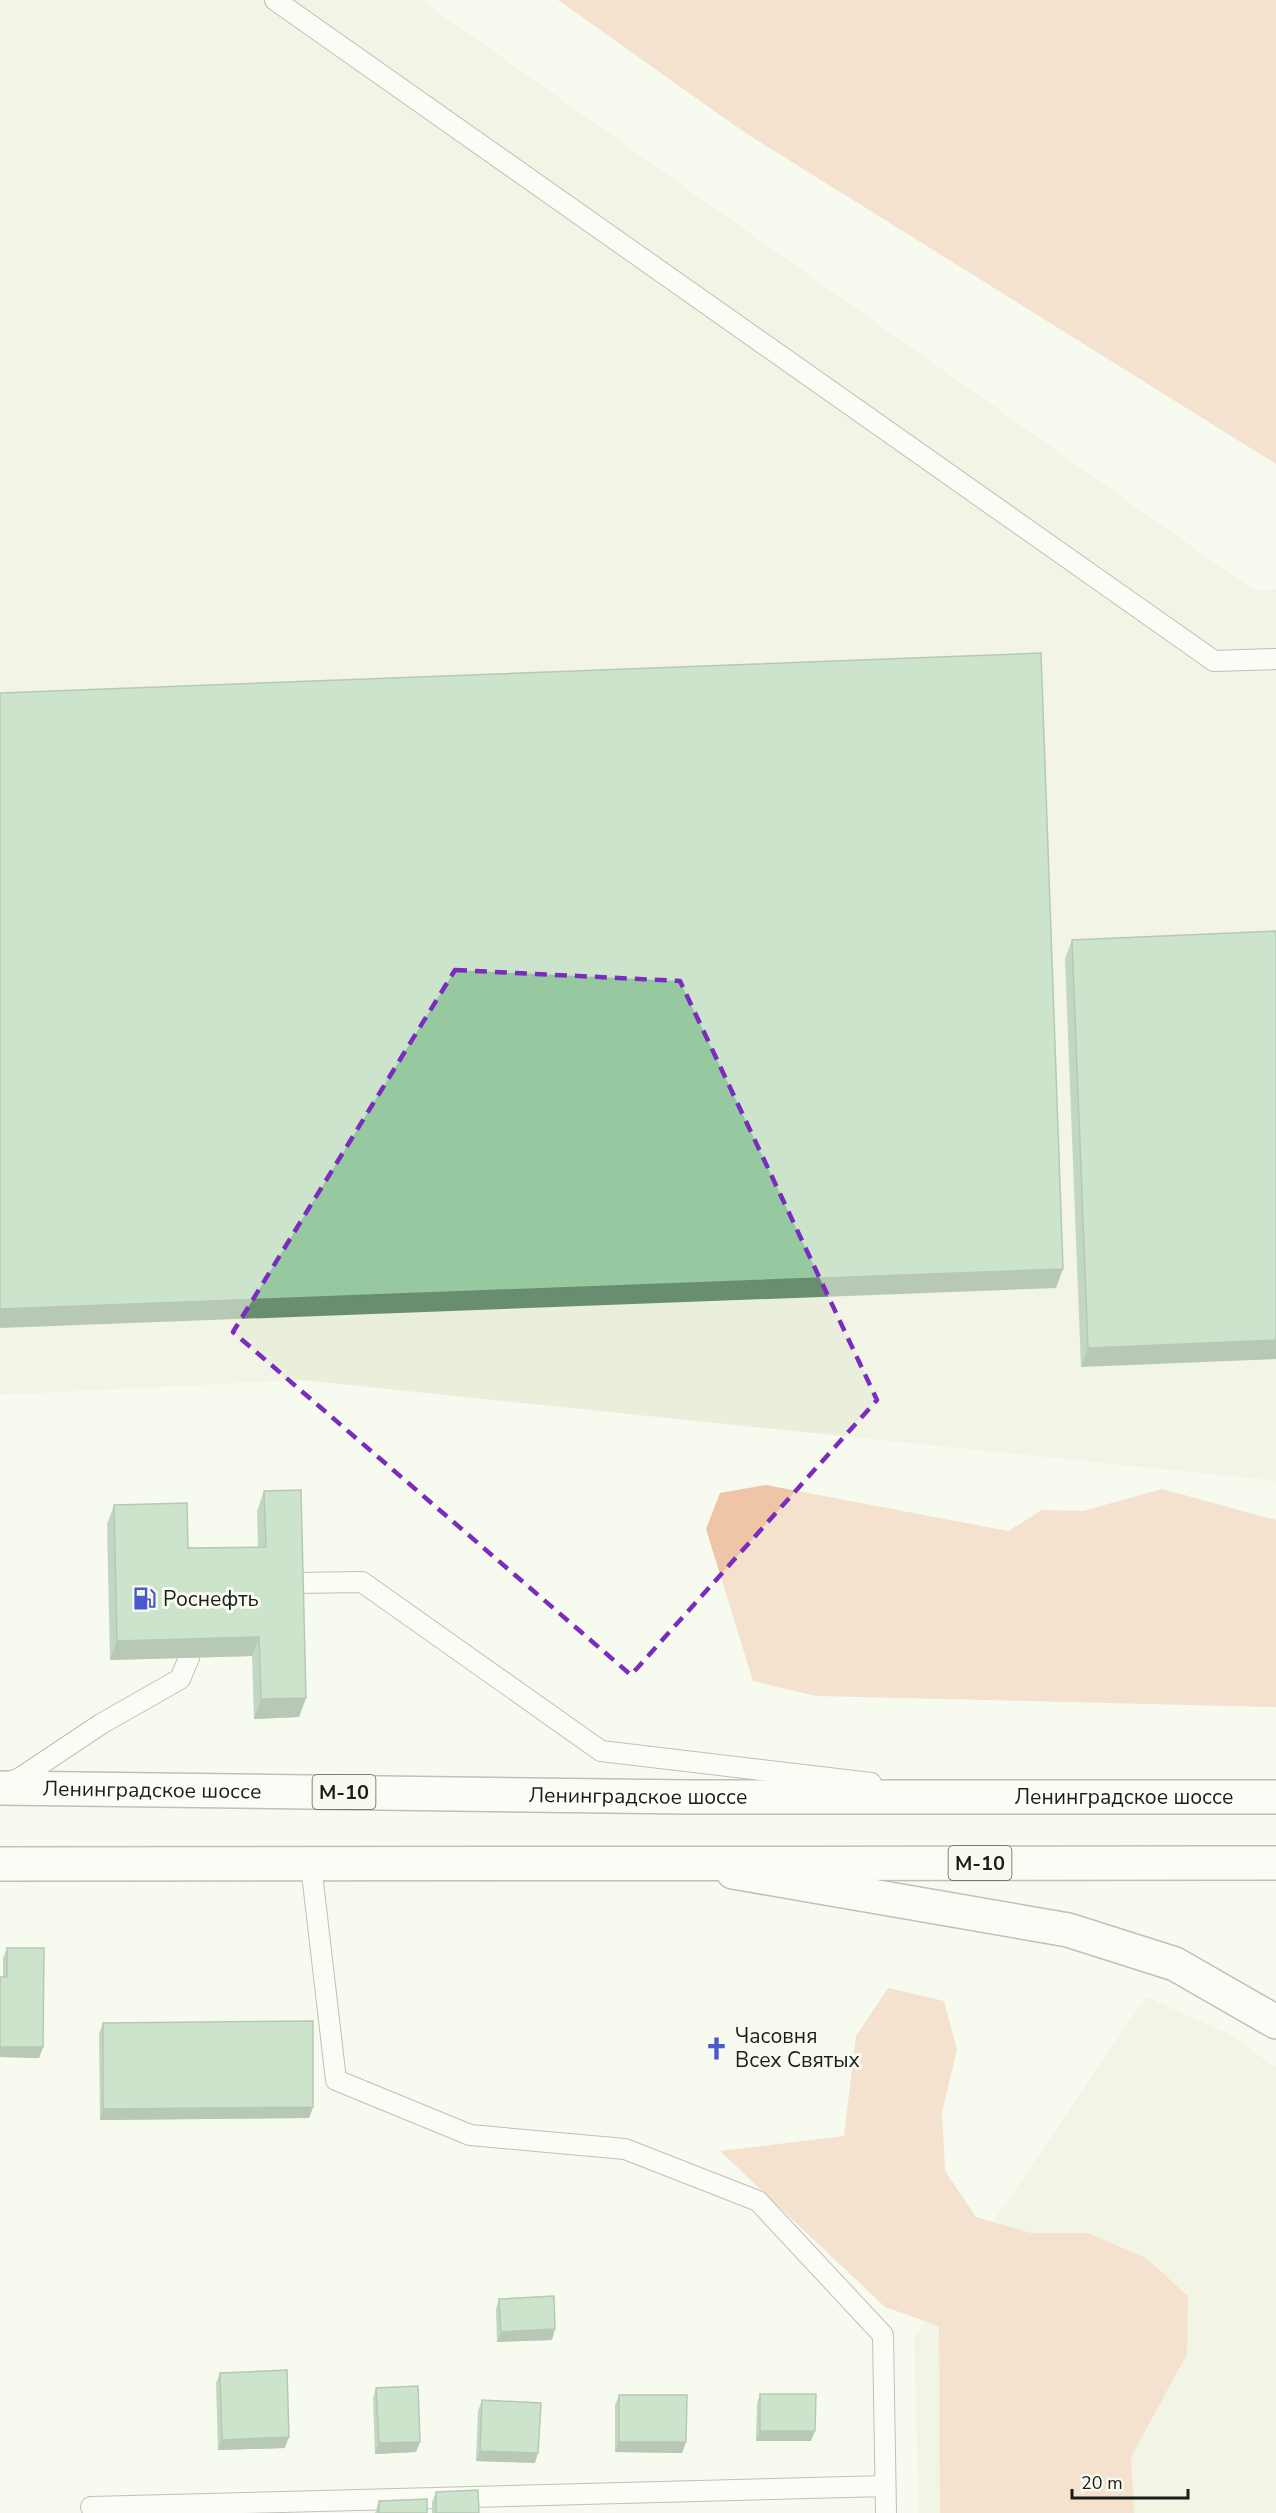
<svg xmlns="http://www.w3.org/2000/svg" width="1276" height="2513" font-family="'Nunito Sans',sans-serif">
	<rect width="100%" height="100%" fill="#f7faef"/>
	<!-- built -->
	<path fill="#eaefdc" d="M0,0H421L1253,590L1276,589V1481L301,1380L0,1395Z
		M1146,1997L1225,2032L1276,2067V2513H919L914,2338Z"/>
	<!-- green -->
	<path fill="#efc5a8" d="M558,0H1276V464L744,132Z
		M766,1485L1008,1531L1042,1510L1083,1511L1162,1489L1276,1520V1707L816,1696L753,1681L706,1529L720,1493Z
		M888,1988L944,2001L957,2050L942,2112L945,2171L976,2217L1031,2233H1088L1146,2258L1188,2296L1187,2354L1131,2457L1134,2513H940L939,2326L885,2307L720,2151L844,2136L856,2036Z"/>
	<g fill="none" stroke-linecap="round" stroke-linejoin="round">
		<defs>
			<path id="service" d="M275,0L1214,661L1276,659
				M296,1583L362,1582L601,1751L871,1783
				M7,1783L20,1778L101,1724L180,1679L189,1658
				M311,1865L336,2080L470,2135L625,2149L758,2201L883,2335L886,2513
				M91,2507L885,2486"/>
			<path id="minor" d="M733,1872L1068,1930L1175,1964L1276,2022"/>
			<g id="trunk">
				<path id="s1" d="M0,1788L688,1797H1276"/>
				<path d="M0,1864L1276,1863"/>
			</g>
		</defs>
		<!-- service casing -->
		<use href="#service" stroke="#7b7d73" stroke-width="22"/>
		<!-- minor casing -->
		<use href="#minor" stroke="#7b7d73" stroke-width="36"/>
		<!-- trunk casing -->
		<use href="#trunk" stroke="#7b7d73" stroke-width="36"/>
		<!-- service -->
		<use href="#service" stroke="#fff" stroke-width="20"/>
		<!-- minor -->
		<use href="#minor" stroke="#fff" stroke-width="33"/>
		<!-- trunk -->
		<use href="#trunk" stroke="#fff" stroke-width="33"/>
	</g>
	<!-- wall -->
	<path fill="#81ad89" d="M1276,931L1081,1367L1065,959L1072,940Z
		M264,1491L306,1698L299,1717L254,1719L252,1656L110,1660L107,1524L114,1505L188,1548L258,1547L257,1511Z
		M7,1948L43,2047L39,2058L0,2057V1977H3V1958Z
		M103,2023L313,2107L309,2118L100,2120L99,2034Z
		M499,2299L552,2340L497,2342L496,2309Z
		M220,2373L285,2448L218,2450L216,2383Z
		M376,2388L416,2452L375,2454L373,2398Z
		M760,2394L811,2441H756L757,2404Z
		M619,2395L686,2442L682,2453L615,2452V2405Z
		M482,2400L535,2463L476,2461L478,2411Z
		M436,2492L479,2513H432V2502Z
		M379,2501L427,2513H375Z"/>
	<!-- shaded-wall -->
	<path fill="#698d6f" d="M1063,1269L1056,1288L0,1328V1309Z
		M1276,1340V1359L1081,1367L1088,1348Z
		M259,1637L252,1656L110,1660L117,1641Z
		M306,1698L299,1717L254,1719L261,1699Z
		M0,2047H43L39,2058L0,2057Z
		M313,2107L309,2118L100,2120L103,2109Z
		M555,2329L552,2340L497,2342L501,2332Z
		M760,2431H815L811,2441H756Z
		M289,2437L285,2448L218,2450L222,2440Z
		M420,2442L416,2452L375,2454L379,2443Z
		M619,2442H686L682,2453L615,2452Z
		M480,2451L538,2453L535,2463L476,2461Z"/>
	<!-- building -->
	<path fill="#96c99f" stroke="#698d6f" stroke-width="1.5" d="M1041,653L1063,1269L0,1309V693Z
		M1276,931V1340L1088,1348L1072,940Z
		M301,1490L306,1698L261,1699L259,1637L117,1641L114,1505L187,1503L188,1548L266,1547L264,1491Z
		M7,1948H44L43,2047H0V1977H7Z
		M313,2021V2107L103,2109V2023Z
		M554,2296L555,2329L501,2332L499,2299Z
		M287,2370L289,2437L222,2440L220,2373Z
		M418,2386L420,2442L379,2443L376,2388Z
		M760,2394H816L815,2431H760Z
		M619,2395H687L686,2442H619Z
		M482,2400L541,2403L538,2453L480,2451Z
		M478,2490L479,2513H436V2492Z
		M427,2499V2513H379V2501Z"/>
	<!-- marked area -->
	<path d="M0 0H1276V2513H0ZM455,970L680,981L877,1400L631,1675L233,1332Z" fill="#f7faef" fill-opacity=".55" fill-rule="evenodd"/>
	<path fill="none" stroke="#7b2cbf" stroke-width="4.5" stroke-dasharray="12 8" stroke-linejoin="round" d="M455,970L680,981L877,1400L631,1675L233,1332Z"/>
	<!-- icons -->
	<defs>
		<symbol id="fuel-bare" viewBox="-9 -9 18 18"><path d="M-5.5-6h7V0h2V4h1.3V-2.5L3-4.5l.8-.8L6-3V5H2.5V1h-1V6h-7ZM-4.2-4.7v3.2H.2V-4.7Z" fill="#4c58cd" stroke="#f7faef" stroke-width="2.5" paint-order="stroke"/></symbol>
		<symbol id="church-bare" viewBox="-9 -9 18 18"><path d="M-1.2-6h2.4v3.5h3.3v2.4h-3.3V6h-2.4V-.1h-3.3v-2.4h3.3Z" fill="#4c58cd" stroke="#f7faef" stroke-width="2.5" paint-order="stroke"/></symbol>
	</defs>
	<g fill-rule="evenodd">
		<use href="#fuel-bare" x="128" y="1582" width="33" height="33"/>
		<use href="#church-bare" x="700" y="2032" width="33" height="33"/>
	</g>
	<g text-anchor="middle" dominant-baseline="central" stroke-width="6" stroke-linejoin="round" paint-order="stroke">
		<!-- shield labels -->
		<g fill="#f7faef" stroke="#5e5f59" stroke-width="1.5">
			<rect x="312.5" y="1775" width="63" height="34" rx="4.5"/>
			<rect x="948.5" y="1846" width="63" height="34" rx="4.5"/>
		</g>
		<g font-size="20" font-weight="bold" fill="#1c1d19">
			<text x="344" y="1792">М-10</text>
			<text x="980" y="1863">М-10</text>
		</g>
		<!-- poi labels -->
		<g font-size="21" fill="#1c1d19" stroke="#f7faef" text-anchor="start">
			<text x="163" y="1599">Роснефть</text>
			<text x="735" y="2036">Часовня<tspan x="735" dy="24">Всех Святых</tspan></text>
		</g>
		<!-- street labels -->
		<g font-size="21" fill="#1c1d19" stroke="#f7faef">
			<text stroke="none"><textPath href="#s1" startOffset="152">Ленинградское шоссе</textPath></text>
			<text stroke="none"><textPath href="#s1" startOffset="638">Ленинградское шоссе</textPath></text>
			<text stroke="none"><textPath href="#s1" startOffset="1124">Ленинградское шоссе</textPath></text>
		</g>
	</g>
	<!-- scale -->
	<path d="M1072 2489v9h116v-9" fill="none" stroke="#1c1d19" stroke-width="3"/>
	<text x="1081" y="2489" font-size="18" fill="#1c1d19" stroke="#f7faef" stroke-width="4.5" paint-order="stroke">20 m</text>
</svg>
